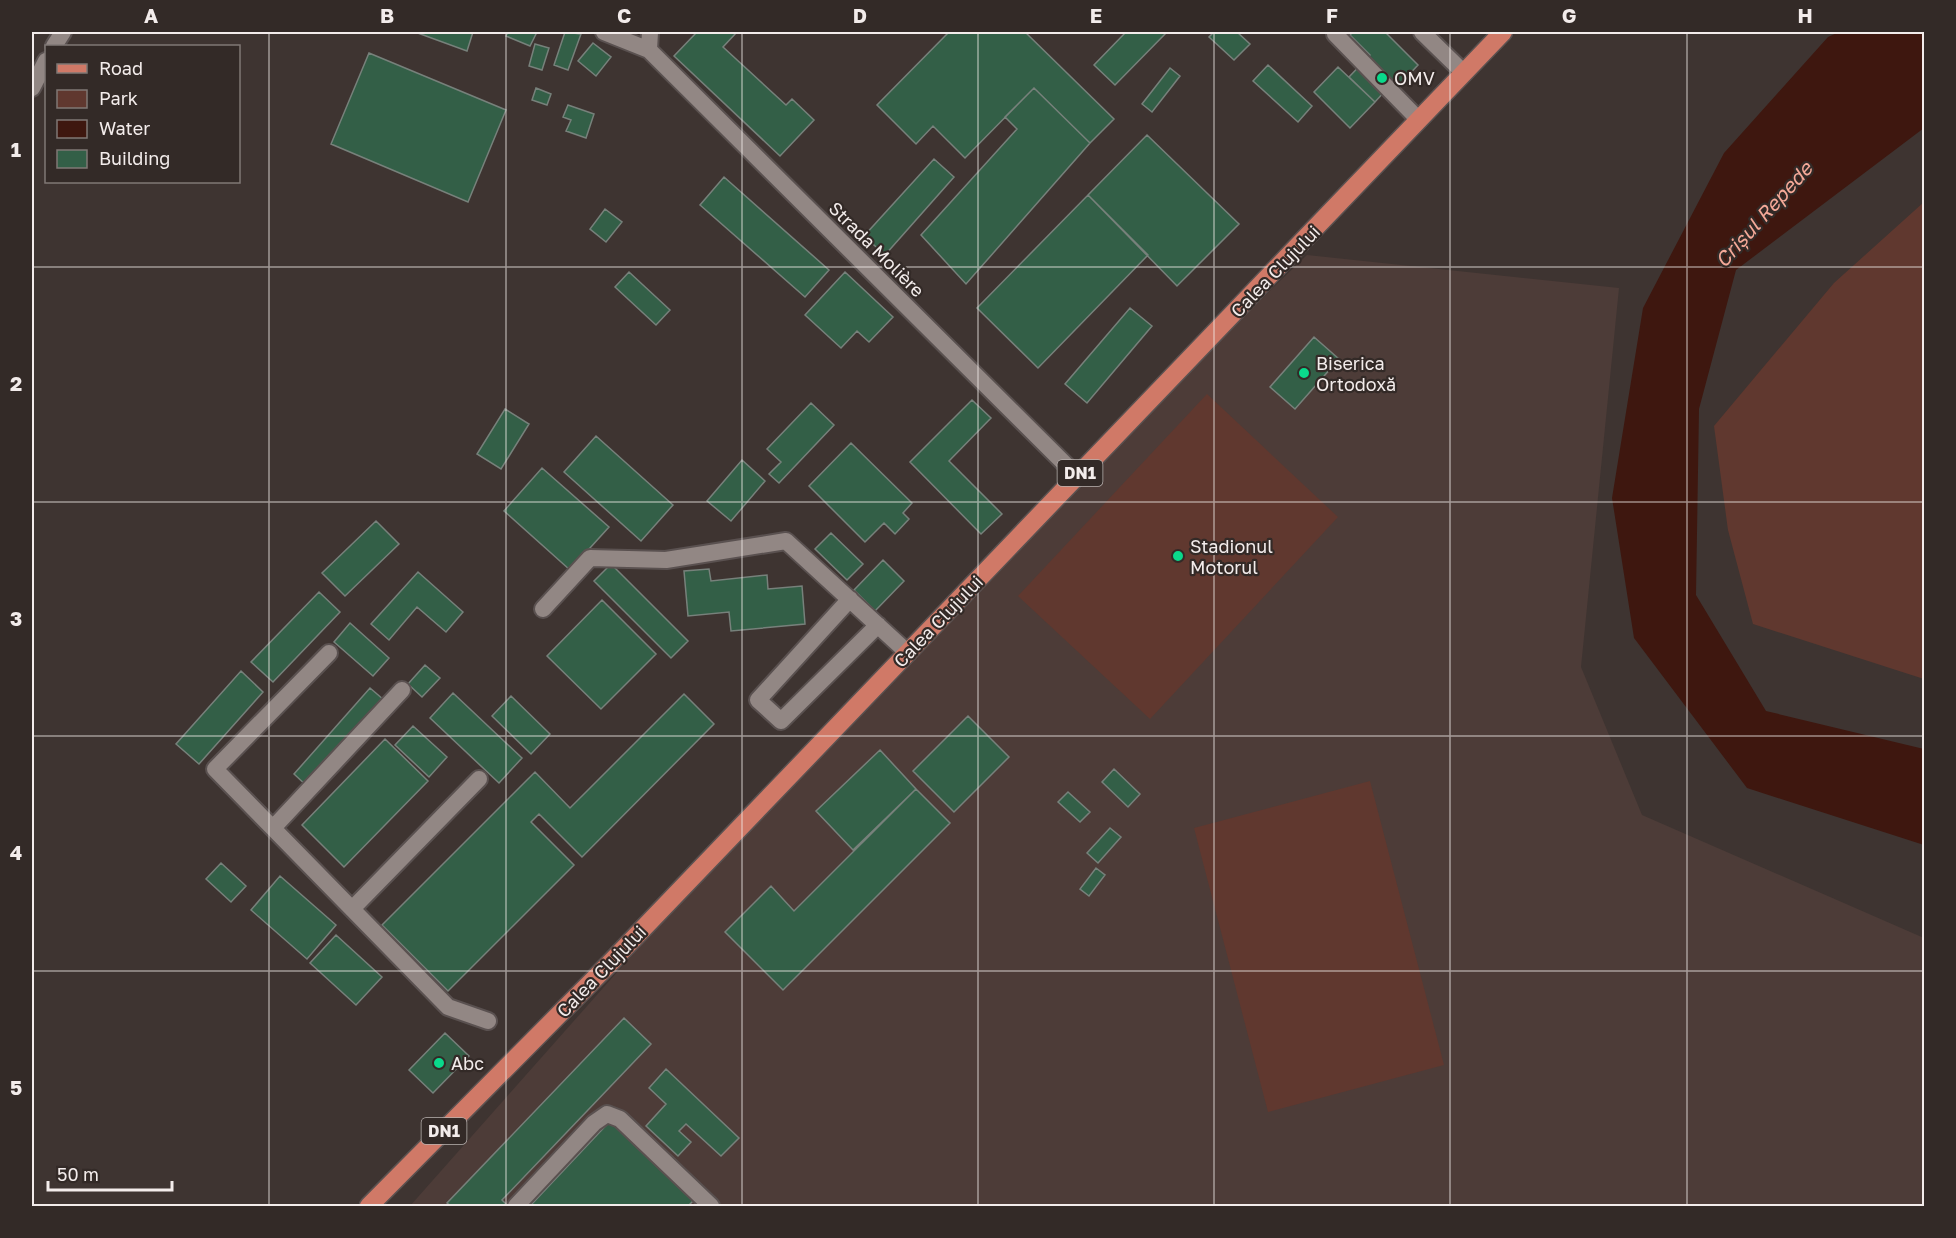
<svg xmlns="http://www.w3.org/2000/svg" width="1956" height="1238" font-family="'Golos Text',sans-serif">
	<rect width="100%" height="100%" fill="#3e3431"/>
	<!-- built -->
	<path fill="#4d3c38" d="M1307,255L1619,288L1581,667L1642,815L1924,938V1206H410L874,682L1077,476Z"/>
	<!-- green -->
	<path fill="#60382f" d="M1924,202V679L1753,624L1728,530L1714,426L1834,283Z
		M1207,394L1338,517L1150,719L1018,596Z
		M1370,781L1444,1065L1268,1112L1194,828Z"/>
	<!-- water -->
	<path fill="#3e170f" d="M1839,32H1924V128L1736,270L1699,409L1696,595L1766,711L1924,749V845L1747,788L1634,638L1612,498L1643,308L1724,153L1828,37Z"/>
	<!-- building -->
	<path fill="#335f47" stroke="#77817b" stroke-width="1.5" d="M415,32H473L467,51Z
		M508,32H537L530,46L506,36Z
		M565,32L581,34L568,70L554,65Z
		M697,32H737L723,47L786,105L792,99L814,120L780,156L674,56Z
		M949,32H1025L1114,119L1090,143L1034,88L965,158L933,126L916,144L877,105Z
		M1126,32H1167L1115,85L1094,65Z
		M1214,32H1237L1250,44L1234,60L1209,37Z
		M1353,32H1385L1418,65L1400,84L1396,79L1375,102L1349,77L1370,55L1350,35Z
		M593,43L611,57L596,76L578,61Z
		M535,44L549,48L542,70L529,66Z
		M369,53L506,110L468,202L331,144Z
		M1268,65L1312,106L1298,122L1253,81Z
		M1338,67L1375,102L1350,128L1314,92Z
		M1170,68L1180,76L1152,112L1142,104Z
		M536,88L551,94L547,105L532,100Z
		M1034,88L1090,143L966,284L921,235L1017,129L1005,117Z
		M568,105L594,114L586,138L566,131L571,120L563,117Z
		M1147,135L1239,224L1177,286L1088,195Z
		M934,159L954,177L885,255L864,236Z
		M724,177L829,270L805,297L700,205Z
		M1088,195L1148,255L1038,368L977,308Z
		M605,209L622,222L606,242L590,229Z
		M629,272L670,310L656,325L615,287Z
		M845,272L893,317L869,342L857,331L841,348L805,315Z
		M1130,308L1152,326L1087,403L1065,384Z
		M1314,337L1339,359L1295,409L1270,387Z
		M972,400L991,418L949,461L1002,514L981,534L910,462Z
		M811,403L834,425L779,483L769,474L781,462L767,449Z
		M505,409L529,424L501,469L477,454Z
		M596,436L673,505L641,541L564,472Z
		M851,443L912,503L903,513L909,519L895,534L884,523L865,542L809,486Z
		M742,460L765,481L731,521L707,501Z
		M542,468L609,527L570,570L504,511Z
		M376,521L399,544L345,596L322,573Z
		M831,533L863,564L847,580L815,549Z
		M883,560L904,581L875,611L854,590Z
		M611,564L688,641L671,658L594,581Z
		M709,569L711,581L767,575L768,589L802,586L805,624L731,631L729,612L688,616L684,571Z
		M418,572L463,612L446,632L417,607L389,640L371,624Z
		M319,592L340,612L273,682L251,662Z
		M602,600L656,654L601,709L547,656Z
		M350,623L389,658L373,676L334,642Z
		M425,665L440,678L422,697L408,684Z
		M241,671L263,692L199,764L176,744Z
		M370,688L384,700L308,787L294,774Z
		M453,693L522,758L499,783L430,718Z
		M684,694L714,724L582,857L539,814L531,822L574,865L448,991L382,925L535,772L570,808Z
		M511,696L550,734L531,754L492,716Z
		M968,716L1009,757L954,812L913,771Z
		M413,726L447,757L429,777L395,745Z
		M385,739L428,781L344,867L302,825Z
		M880,750L916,789L853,850L816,811Z
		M1114,769L1140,794L1128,807L1102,782Z
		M916,789L950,823L783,990L725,932L771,886L794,911Z
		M1068,792L1090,812L1080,822L1058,802Z
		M1110,828L1121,837L1098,863L1087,853Z
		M221,863L246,886L231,902L206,879Z
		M1096,868L1105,875L1089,896L1080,889Z
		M280,876L336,925L307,959L251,910Z
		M336,935L382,977L356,1005L310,963Z
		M624,1018L651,1044L502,1200L508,1206H451L447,1203Z
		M445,1033L469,1056L433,1093L409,1070Z
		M666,1069L739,1138L721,1156L686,1124L679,1131L691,1142L678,1156L646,1126L666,1104L649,1088Z
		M613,1118L697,1197L688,1206H530Z"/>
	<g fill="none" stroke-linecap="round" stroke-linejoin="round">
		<defs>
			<path id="minor" d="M604,32L649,50L1077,476
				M1337,32L1335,34L1419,120
				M1422,32L1464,73
				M54,46L63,32
				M649,50L650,32
				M32,88L46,61
				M850,599L758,700L781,721L878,625
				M543,609L590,558L666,560L786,541L908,653
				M329,653L215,769L448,1007L488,1021
				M273,828L402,690
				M352,909L479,779
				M516,1206L594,1123L607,1114L620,1119L711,1206"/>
			<path id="major" d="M369,1206L612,961L1503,32"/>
		</defs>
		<!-- minor casing -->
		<use href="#minor" stroke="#5a5150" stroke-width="20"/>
		<!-- major casing -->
		<use href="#major" stroke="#5a5150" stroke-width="21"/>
		<!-- minor -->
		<use href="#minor" stroke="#928784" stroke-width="16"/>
		<!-- major -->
		<use href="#major" stroke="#d07967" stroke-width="18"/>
	</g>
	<!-- grid -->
	<path fill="none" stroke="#f3eceb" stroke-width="1.5" stroke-opacity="0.55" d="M269,32V1206M506,32V1206M742,32V1206M978,32V1206M1214,32V1206M1450,32V1206M1687,32V1206M32,267H1924M32,502H1924M32,736H1924M32,971H1924"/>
	<!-- markers -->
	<g fill="#0ad98b" stroke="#332a27" stroke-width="2">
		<circle cx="1382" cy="78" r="6"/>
		<circle cx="1304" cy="373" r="6"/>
		<circle cx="1178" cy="556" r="6"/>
		<circle cx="439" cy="1063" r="6"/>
	</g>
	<g text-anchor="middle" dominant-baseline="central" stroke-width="4.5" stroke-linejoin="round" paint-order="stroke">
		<!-- shield labels -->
		<g fill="#332a27" stroke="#b9b2b0" stroke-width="1.5">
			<rect x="1057.5" y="460" width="45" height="26" rx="4.5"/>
			<rect x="421.5" y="1118" width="45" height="26" rx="4.5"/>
		</g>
		<g font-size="16" font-weight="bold" fill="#f3eceb">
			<text x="1080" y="473">DN1</text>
			<text x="444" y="1131">DN1</text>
		</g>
		<!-- poi labels -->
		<g font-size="18" fill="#f3eceb" stroke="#332a27" text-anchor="start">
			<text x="1394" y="78">OMV</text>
			<text x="1316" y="363">Biserica<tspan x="1316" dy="21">Ortodoxă</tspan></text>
			<text x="1190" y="546">Stadionul<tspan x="1190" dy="21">Motorul</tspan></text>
			<text x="451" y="1063">Abc</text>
		</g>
		<!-- street labels -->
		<g font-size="18" fill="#f3eceb" stroke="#332a27">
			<text transform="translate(877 249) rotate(45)">Strada Molière</text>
			<text transform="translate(1275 271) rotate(-46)">Calea Clujului</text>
			<text transform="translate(938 621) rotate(-46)">Calea Clujului</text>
			<text transform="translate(601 971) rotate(-46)">Calea Clujului</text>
		</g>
		<!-- water labels -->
		<g font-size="20" font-style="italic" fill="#f5a998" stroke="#332a27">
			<text transform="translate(1763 214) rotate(-48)">Crișul Repede</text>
		</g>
	</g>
	<!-- border -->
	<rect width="1956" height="1238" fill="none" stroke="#332a27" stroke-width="66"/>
	<!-- legend -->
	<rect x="45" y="45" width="195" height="138" fill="#332a27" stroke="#807875" stroke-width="1.5"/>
	<rect x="57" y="64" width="30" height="9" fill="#d07967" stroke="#807875" stroke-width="1.5"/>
	<text x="99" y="75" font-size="18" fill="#f3eceb">Road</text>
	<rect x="57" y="90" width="30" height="18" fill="#60382f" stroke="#807875" stroke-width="1.5"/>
	<text x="99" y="105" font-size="18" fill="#f3eceb">Park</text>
	<rect x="57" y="120" width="30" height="18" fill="#3e170f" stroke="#807875" stroke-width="1.5"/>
	<text x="99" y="135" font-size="18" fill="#f3eceb">Water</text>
	<rect x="57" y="150" width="30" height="18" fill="#335f47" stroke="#807875" stroke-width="1.5"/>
	<text x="99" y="165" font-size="18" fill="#f3eceb">Building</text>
	<!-- scale -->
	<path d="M48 1181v9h124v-9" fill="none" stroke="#f3eceb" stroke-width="3"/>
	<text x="57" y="1181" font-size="18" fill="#f3eceb" stroke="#332a27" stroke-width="4.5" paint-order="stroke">50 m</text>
	<rect x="33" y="33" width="1890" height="1172" fill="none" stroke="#f3eceb" stroke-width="2"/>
	<g font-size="20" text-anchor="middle" font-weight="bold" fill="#f3eceb">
		<text x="151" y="23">A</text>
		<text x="387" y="23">B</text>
		<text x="624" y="23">C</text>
		<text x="860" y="23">D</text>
		<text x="1096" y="23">E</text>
		<text x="1332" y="23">F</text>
		<text x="1569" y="23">G</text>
		<text x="1805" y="23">H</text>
		<text x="16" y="157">1</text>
		<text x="16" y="391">2</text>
		<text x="16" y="626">3</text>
		<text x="16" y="860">4</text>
		<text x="16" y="1095">5</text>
	</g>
</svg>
